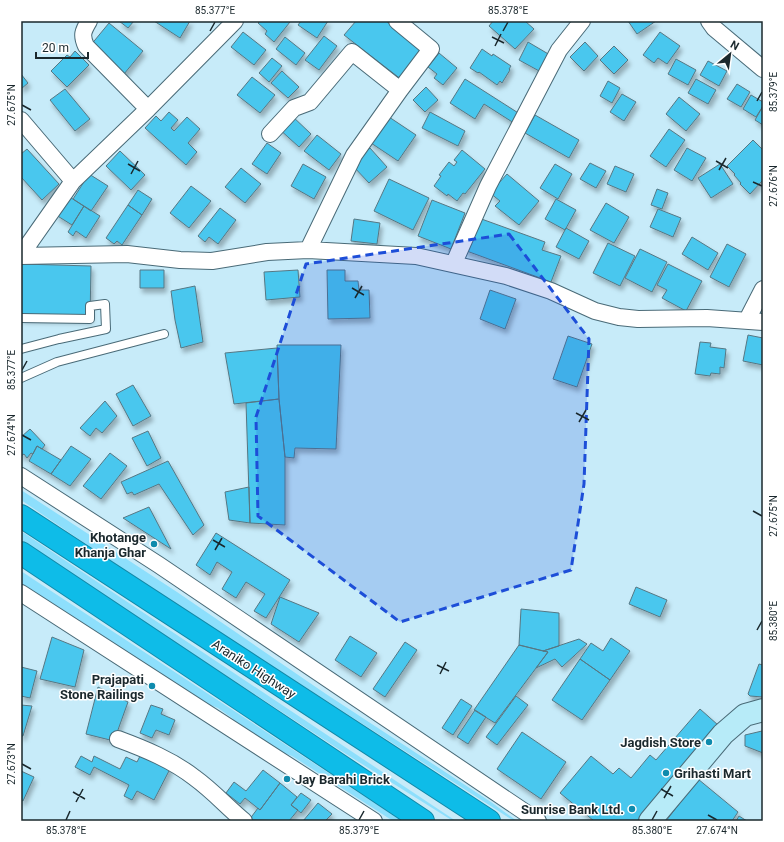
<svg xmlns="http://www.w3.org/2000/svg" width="784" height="842" font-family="Roboto,sans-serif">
	<defs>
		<filter id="shadow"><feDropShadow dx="2.5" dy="4.5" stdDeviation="2" flood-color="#0004"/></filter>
	</defs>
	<rect width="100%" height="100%" fill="#c7ebf9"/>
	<!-- green -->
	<path fill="#8ddffc" d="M21,490L177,592L326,694L491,802L517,821H514L160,594L21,500Z
		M21,531L456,821H453L346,754L117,604L21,540Z
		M21,571L45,587L402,821H393L292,756L273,749L241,729L232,718L218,708L193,698L21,586Z"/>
	<!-- building -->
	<path fill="#4ac7ee" stroke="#567783" filter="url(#shadow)" d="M119,21H134L128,28Z
		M154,21H190L180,38Z
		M260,21H289L290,22L274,42L265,34L267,31L258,23Z
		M301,21H328L317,38L298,25Z
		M356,21H386L424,51L402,80L344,35Z
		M493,21H525L534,29L515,49L489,26Z
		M628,21H656L637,34Z
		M109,23L143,51L124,74L90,46Z
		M243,32L266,50L254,65L231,47Z
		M660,32L680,46L667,64L658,58L654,63L643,55Z
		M324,36L337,46L319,70L305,60Z
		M285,37L305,53L296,65L276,49Z
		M528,42L550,55L541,72L519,60Z
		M585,42L598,56L584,71L570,57Z
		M614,46L628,60L614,74L600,60Z
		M482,49L492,56L493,54L511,66L509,69L510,70L502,83L500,81L497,85L479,72L478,73L470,68Z
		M75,51L89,65L67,87L51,71L67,55L70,57Z
		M439,53L457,68L443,85L434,78L437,74L428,67Z
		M272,58L282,66L269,82L259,73Z
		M676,59L696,70L688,85L668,74Z
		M708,61L727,71L719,86L700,75Z
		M282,71L299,87L288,98L271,83Z
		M21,74L28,83L21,89Z
		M252,77L275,95L260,113L237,95Z
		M465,79L523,116L517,125L484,104L475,119L450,103Z
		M696,79L716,90L708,104L688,93Z
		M608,81L620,88L612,103L600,96Z
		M737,84L750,92L741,107L727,99Z
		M426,87L438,100L425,112L413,100Z
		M65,89L90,119L75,131L50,100Z
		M622,94L636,102L624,121L610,112Z
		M751,95L763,102V106L756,117L743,109Z
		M679,97L700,114L686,131L666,114Z
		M763,106V125L755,120Z
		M169,112L178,120L171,128L174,131L187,117L200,129L188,143L197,152L186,165L145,128L156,116L161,121Z
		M430,112L465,131L458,146L422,128Z
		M290,114L311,134L299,147L278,128Z
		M386,115L416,135L398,161L368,141Z
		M535,115L579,140L569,158L525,133Z
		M669,129L685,140L666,167L650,156Z
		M317,135L341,154L329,170L304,151Z
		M753,140L763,150V180L750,194L740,184L741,183L734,175L735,174L727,166Z
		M267,143L281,153L267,174L252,164Z
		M370,148L387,167L369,183L352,165Z
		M687,148L706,158L692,181L674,170Z
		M27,149L59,184L42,200L21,177V154Z
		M462,150L485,169L465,194L463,193L457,201L448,194L447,196L434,186L441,176L439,175L449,162L454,166L457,162L454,160Z
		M120,151L145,175L131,190L106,166Z
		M590,163L606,171L596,188L580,179Z
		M303,164L326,177L314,199L291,186Z
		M555,164L572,174L558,199L540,188Z
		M720,164L733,184L711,198L698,178Z
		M615,166L634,174L626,192L607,184Z
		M241,168L261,184L245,203L225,187Z
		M89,174L108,186L91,211L73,199Z
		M507,174L539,201L519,225L495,206L500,201L490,193Z
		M389,179L429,198L413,230L374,211Z
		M191,186L211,201L189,228L170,213Z
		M657,189L668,193L662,209L651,205Z
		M138,190L152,199L142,215L128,205Z
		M68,196L84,206L72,225L56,215Z
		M556,199L576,210L565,230L545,219Z
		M432,200L465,213L451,249L418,236Z
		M606,203L629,217L614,243L590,230Z
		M128,205L142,215L122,245L117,241L114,244L106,238Z
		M84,206L100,216L86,238L76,231L73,236L68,232Z
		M220,208L236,220L218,244L209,237L205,242L198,236Z
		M658,209L681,218L673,237L650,227Z
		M476,217L545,242L542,250L561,256L551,282L464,250Z
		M354,219L380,223L377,244L351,241Z
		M566,228L589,241L579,259L556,247Z
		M692,237L718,253L708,270L682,254Z
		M608,243L635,256L620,286L593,273Z
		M727,244L746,254L729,287L710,277Z
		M640,249L667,262L652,292L625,278Z
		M21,264L91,266L90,319L21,318Z
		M668,264L702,281L686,311L662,298L667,290L657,285Z
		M140,270H164V288H140Z
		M298,270L300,297L266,300L264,272Z
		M327,270H345V281H358L359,290H369L370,318L328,319Z
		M195,286L203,342L181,348L175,320L171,291Z
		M490,290L516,299L505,329L480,319Z
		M748,335L763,338V365L743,361Z
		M568,336L592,344L577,387L553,379Z
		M700,342L711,343L710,347L726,349L724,368L720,367V374L711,373L710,376L695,374Z
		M277,345H341L336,449L295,448L294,458L285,457L279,399Z
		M277,348L279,399L234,404L225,353Z
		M133,385L151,416L133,426L116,394Z
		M279,399L285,457V525L250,523L246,403Z
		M105,401L117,416L102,433L96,428L90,436L80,428Z
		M30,429L45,445L42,449L37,446L33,454L31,453L27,458L24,454L21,456V437Z
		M148,431L161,458L147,466L132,438Z
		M37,446L61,460L51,474L29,461Z
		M71,446L91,459L70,486L51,474Z
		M110,453L127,466L101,499L83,486Z
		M168,461L204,525L193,535L159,484L134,495L132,492L127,494L121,482Z
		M249,487L250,523L229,520L225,492Z
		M149,507L171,549L123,518Z
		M216,533L290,580L266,618L254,611L265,594L246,582L236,598L222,589L232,572L217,562L210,575L196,565Z
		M636,587L667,600L660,617L629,604Z
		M280,597L319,613L299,642L271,624Z
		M521,609L559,613V646L543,651L519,645Z
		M350,636L377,653L361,677L335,660Z
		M52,637L84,650L75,687L40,679Z
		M611,638L630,651L610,680L580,659L591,643L603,651Z
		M579,639L587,644L562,667L555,659L536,668L548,652L543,651Z
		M405,642L417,650L385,697L373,689Z
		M519,645L548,652L495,723L474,710Z
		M580,659L610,680L582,720L552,700Z
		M759,664L763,665V697L750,696L748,694Z
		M21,667L37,671L30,698L21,696Z
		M98,687L128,702L114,741L86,734Z
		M516,696L528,705L497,745L486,737Z
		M461,699L472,706L453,735L442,728Z
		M21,705L32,706L23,736H21Z
		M151,705L163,709L161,714L175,720L169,735L156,730L152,738L140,733Z
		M700,709L718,725L637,821H594L560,793L591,756L613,774L619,768L631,778L650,755L656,760Z
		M475,710L486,717L468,744L457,737Z
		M762,731H763V753L745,746V735Z
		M522,732L566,762L541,799L497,769Z
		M142,752L171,767L154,800L137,791L132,800L124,796L129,785L94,767L90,775L75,767L81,756L92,762L94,756L120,769L126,757L137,762Z
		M263,770L280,783L260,810L245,798L240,804L226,793L234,782L246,791Z
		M21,771L34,777L23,801L21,800Z
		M698,779L738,812L732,821H666Z
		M280,783L297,797L291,805L298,810L289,821L249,820L258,808L260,810Z
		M301,793L311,800L301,813L291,805Z
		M318,803L332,814L325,821H303Z
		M739,816L747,821H736Z"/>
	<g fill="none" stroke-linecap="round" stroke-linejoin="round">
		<defs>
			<path id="lane" d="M21,318L90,319V306L105,304L106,329L59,339L21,349
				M21,378L57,362L164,334"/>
			<path id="street" d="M89,21C83,31 81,35 86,46L148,109
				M709,21L714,28L763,69
				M21,120L73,181
				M270,134L294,108L310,102L352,52L400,90
				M308,250L354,155L400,90L431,49L397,21
				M21,255L73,181L148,109L235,21
				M21,256L127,254L180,260L212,261L267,252L308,250L416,256L506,276L551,291L595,311L619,317L638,319L707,318L763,322
				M454,263L488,186L559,50L582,21
				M747,320L763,289
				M21,476L159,565L538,821
				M21,593L374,821
				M118,739C145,749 172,760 195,778C213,791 227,807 244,821"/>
			<path id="secondary" d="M650,821L723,734L745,715L763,710"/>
			<path id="highway" d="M21,516L489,821
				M21,553L423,821"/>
		</defs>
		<!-- lane casing -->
		<use href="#lane" stroke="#496a77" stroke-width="10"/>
		<!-- street casing -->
		<use href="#street" stroke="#496a77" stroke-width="18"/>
		<!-- secondary casing -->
		<use href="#secondary" stroke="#496a77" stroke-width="24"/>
		<!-- highway casing -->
		<use href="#highway" stroke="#1288a7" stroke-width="24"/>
		<!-- lane -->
		<use href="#lane" stroke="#fff" stroke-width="8"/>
		<!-- street -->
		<use href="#street" stroke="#fff" stroke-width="16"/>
		<!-- secondary -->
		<use href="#secondary" stroke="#b7ebf8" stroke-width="22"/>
		<!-- highway -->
		<use href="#highway" stroke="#0ebce8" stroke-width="22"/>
	</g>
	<!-- marked area -->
	<path fill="#1d4ed8" fill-opacity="0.2" stroke="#1d4ed8" stroke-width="3" stroke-dasharray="8 5" stroke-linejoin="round" d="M509,234L589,339L584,484L571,570L400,622L258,516L256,417L306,264Z"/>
	<!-- ticks -->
	<path fill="none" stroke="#1a282d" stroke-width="1.5" d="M210,31L215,22M503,31L508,22M492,37L504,43M495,46L501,34M757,101L762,92M22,105L31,110M716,161L728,168M128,164L140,171M719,170L726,158M131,174L138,161M753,182L762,186M352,288L364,295M355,298L362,286M22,370L27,361M576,413L589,420M579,422L586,410M22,435L31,440M753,511L762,516M213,540L225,547M215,550L222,538M757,630L762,621M437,665L449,671M440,674L446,662M22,764L31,769M661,789L673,796M73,792L85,799M664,798L671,786M76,802L83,789M708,815L717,820M66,820L70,811M359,820L364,811M652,820L657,811"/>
	<!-- markers -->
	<g fill="#0e8bad" stroke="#fff" stroke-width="1.5">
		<circle cx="154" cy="544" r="4"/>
		<circle cx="152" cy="686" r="4"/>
		<circle cx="709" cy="742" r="4"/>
		<circle cx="666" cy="773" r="4"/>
		<circle cx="287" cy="779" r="4"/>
		<circle cx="632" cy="809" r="4"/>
	</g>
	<g text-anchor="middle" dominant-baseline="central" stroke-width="3" stroke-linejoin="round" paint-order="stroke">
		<!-- poi labels -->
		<g font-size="13" font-weight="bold" fill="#1a282d" stroke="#fff" text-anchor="end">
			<text x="146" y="537">Khotange<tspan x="146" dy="15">Khanja Ghar</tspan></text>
			<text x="144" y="679">Prajapati<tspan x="144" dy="15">Stone Railings</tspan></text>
			<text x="701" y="742">Jagdish Store</text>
			<text x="674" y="773" text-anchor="start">Grihasti Mart</text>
			<text x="295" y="779" text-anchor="start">Jay Barahi Brick</text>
			<text x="624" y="809">Sunrise Bank Ltd.</text>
		</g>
		<!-- street labels -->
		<g font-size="13" fill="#1a282d" stroke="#fff">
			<text transform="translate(254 669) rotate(33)">Araniko Highway</text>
		</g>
	</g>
	<!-- border -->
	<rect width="784" height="842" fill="none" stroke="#ffffff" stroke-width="44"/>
	<!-- north arrow -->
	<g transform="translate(730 54) rotate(29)" stroke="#ffffff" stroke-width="3" paint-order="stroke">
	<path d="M0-3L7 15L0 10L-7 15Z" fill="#1a282d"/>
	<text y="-6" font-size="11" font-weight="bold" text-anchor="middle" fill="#1a282d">N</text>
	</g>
	<!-- scale -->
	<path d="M36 52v6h52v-6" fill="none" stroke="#1a282d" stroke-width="2"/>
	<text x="42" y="52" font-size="12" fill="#1a282d" stroke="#ffffff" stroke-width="3" paint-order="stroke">20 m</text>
	<rect x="22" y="22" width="740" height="798" fill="none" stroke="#1a282d" stroke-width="1.5"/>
	<g font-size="10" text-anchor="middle" fill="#1a282d">
		<text x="215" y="14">85.377°E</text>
		<text x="508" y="14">85.378°E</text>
		<text transform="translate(773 92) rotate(-90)" y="4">85.379°E</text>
		<text transform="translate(11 105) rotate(-90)" y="4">27.675°N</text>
		<text transform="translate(773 186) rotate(-90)" y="4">27.676°N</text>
		<text transform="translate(11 370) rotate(-90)" y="4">85.377°E</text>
		<text transform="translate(11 435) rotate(-90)" y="4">27.674°N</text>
		<text transform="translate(773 516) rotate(-90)" y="4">27.675°N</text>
		<text transform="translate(773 621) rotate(-90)" y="4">85.380°E</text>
		<text transform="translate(11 764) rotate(-90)" y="4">27.673°N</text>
		<text x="66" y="834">85.378°E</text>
		<text x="359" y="834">85.379°E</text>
		<text x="652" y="834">85.380°E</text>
		<text x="717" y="834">27.674°N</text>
	</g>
</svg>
